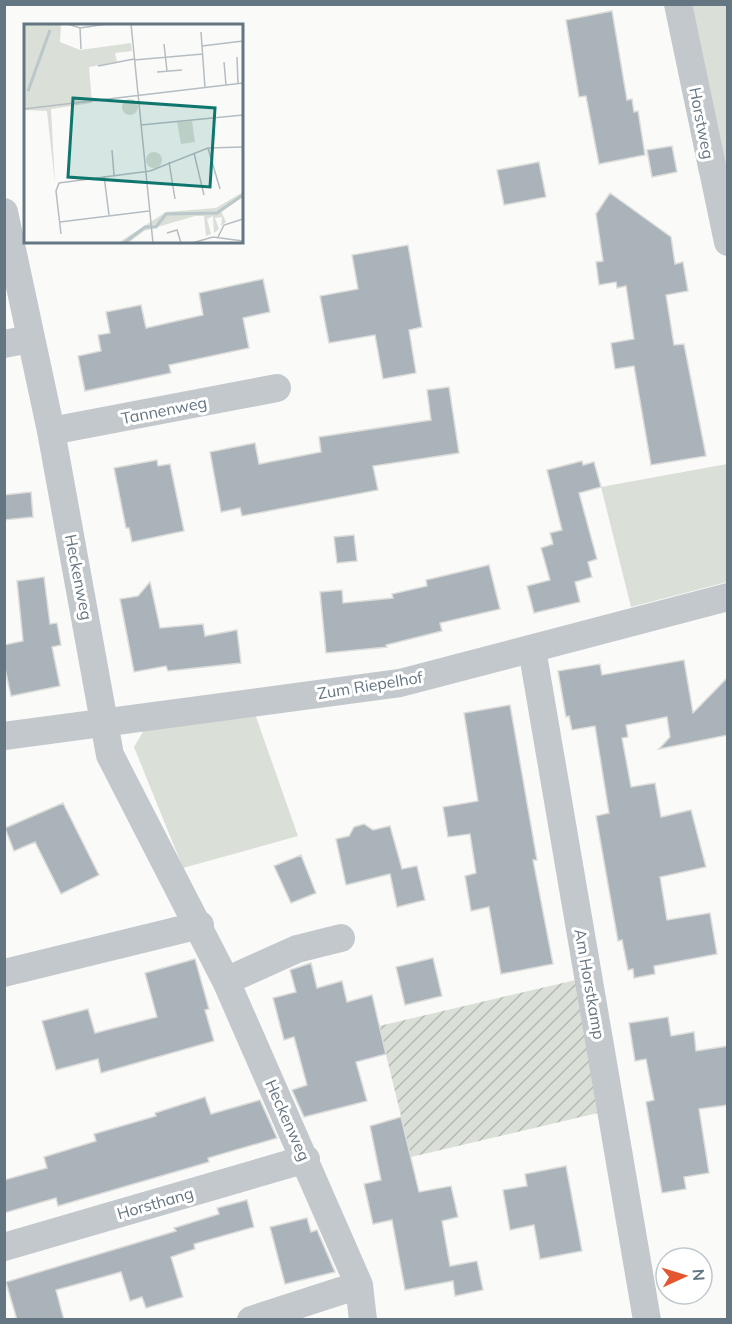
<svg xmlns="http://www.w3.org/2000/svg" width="732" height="1324" font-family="Mulish,sans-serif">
	<defs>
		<pattern id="garden-furrows" width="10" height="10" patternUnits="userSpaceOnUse" patternTransform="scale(1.5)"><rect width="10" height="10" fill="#dadfd7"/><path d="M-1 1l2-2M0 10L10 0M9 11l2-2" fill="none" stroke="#b4b9b4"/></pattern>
	</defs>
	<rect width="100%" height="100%" fill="#fafaf8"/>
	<!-- grass -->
	<path fill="#dadfd7" d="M666,5H727V170L699,174Z
		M727,464V582L631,607L601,487Z
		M255,714L298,836L183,868L134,747L144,730Z"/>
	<!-- garden -->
	<path fill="url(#garden-furrows)" d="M580,979L602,1112L411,1157L379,1026Z"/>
	<!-- building -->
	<path fill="#aab3b9" stroke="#dcdcda" stroke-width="1.5" d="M612,11L627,100L632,99L634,112L638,111L645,155L599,164L586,96L579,97L566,20Z
		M672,146L677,172L652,177L647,150Z
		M539,162L546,197L504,205L497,170Z
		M610,193L671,237L675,264L683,262L688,291L666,295L674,345L684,344L706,456L651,465L634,366L615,369L611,343L634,339L626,286L617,288L616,282L599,285L596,262L603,261L596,214Z
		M408,245L422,327L409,330L416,373L383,379L375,335L329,343L320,296L358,289L352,255Z
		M263,279L270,312L243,318L249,348L169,365L171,373L85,391L78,356L101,351L98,335L110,333L106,312L141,305L146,328L203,315L199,293Z
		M449,387L459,453L373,466L378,490L242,516L240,508L221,512L210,452L255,443L259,464L321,452L319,437L431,420L427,390Z
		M157,460L158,466L170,464L184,531L132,542L129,528H126L114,468Z
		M582,461L583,465L594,462L601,487L579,493L597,559L588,562L592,577L575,582L580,602L534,613L527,586L550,580L541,548L553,544L550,533L562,530L547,470Z
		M31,492L33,517L4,520V495Z
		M354,535L357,561L337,563L334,537Z
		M489,565L500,609L440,623L442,631L386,645L387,647L326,653L320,592L342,590L343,603L393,598L392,594L427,586L426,580Z
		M44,577L50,624L57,623L61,645L52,647L60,686L11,696L4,664V645L23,641L17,581Z
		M150,582L160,628L203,624L205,636L237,630L241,663L168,671L166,666L134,672L120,599L138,596Z
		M684,660L693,713L728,677V735L659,749L670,737L667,717L626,725L628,737L622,738L631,787L655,783L661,817L691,810L706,867L660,877L667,920L710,913L717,954L654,966L655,974L634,978L633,969L628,970L622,940L618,941L596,816L609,813L595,726L572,730L569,716L566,717L558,671L600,664L602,675Z
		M510,705L537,860H533L553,964L501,974L489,907L471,911L465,876L476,873L470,834L448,837L443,807L478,801L464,713Z
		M63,803L99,875L61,894L35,842L14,851L5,828Z
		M364,824L373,830L390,826L402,869L417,866L425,900L397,907L390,874L346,885L336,839L349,836L354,827Z
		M301,855L316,893L291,903L274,866Z
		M433,958L442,996L405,1005L396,967Z
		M195,959L209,1009L205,1010L214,1041L101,1073L98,1059L56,1070L42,1021L88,1009L95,1033L157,1017L145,973Z
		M311,963L317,988L342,981L347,1002L372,995L386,1054L356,1062L367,1101L304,1117L292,1090L307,1085L294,1037L284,1040L273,998L296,992L290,970Z
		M668,1017L671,1036L694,1032L696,1051L728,1046V1105L699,1109L709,1173L684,1177L686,1189L662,1193L646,1102L654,1100L646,1059L635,1061L629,1023Z
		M205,1097L211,1114L260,1100L277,1138L208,1158L209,1162L58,1206L56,1198L4,1213V1180L47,1168L44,1157L96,1141L94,1134L156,1116L155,1113Z
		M401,1117L419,1192L451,1186L458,1217L442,1221L450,1266L477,1261L483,1290L455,1296L453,1281L405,1290L392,1220L373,1224L364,1184L381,1180L370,1126Z
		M566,1166L582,1251L540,1259L534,1225L510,1230L503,1190L527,1186L525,1174Z
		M247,1200L254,1227L194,1244L195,1249L171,1257L183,1297L146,1308L142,1297L130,1301L121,1272L56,1290L64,1320H17L6,1282L176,1231L174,1228L219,1214L217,1208Z
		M307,1218L311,1232L317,1230L335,1272L285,1284L270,1227Z"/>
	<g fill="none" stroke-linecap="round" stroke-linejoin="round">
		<!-- minor -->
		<path stroke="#c3c8cc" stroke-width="28" d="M678,4L728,242
			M4,212L51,431L110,755L226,981L359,1285L363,1320
			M4,344L30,339
			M51,431L277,388
			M532,649L647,1320
			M4,736L400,683L728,597
			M4,973L200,925
			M226,981L297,949L341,938
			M4,1247L306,1159
			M251,1320L359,1285"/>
	</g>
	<g text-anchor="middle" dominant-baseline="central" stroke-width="6" stroke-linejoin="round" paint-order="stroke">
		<!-- street labels -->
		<g font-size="16" fill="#657683" stroke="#fff">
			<text transform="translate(702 123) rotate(79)">Horstweg</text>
			<text transform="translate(164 410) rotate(-11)">Tannenweg</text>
			<text transform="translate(79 577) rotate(79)">Heckenweg</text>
			<text transform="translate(370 685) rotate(-9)">Zum Riepelhof</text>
			<text transform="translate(590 984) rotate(80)">Am Horstkamp</text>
			<text transform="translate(288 1120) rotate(66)">Heckenweg</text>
			<text transform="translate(155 1203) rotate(-16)">Horsthang</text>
		</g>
	</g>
	<!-- overview -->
	<g transform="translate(24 24)">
		<rect width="219" height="219" fill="#fafaf8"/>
		<path d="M0,0H37L36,18L56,26L107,19L108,27L91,29L93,38L65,43L68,79L27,85L31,160L23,87L0,86ZM98 83a8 8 0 1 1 16 0a8 8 0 1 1-16 0ZM122 136a8 8 0 1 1 16 0a8 8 0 1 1-16 0ZM219,168V172L197,187L202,198L197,202L198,193L191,194L195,205L190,209L189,192L183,195L187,210L182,212L180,192H171L120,207L104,219H94L142,188L192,184Z" fill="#dadfd7"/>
		<path d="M168,97L171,118L157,120L153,98Z" fill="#dadfd7"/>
		<path fill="none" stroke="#bbc7cb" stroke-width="3" d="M4,67L26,6M100,219L121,203H132L142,190L193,189L219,171"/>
		<path fill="none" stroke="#b5bdc2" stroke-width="1.5" d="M44,0L56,4L83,0M107,0L129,219M56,4L57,25M177,8L181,64M140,20L143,47M178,22L219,17M213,33L214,60M110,36L179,30M200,38L202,61M74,42L110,35M133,48L158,46M0,85L219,59M117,101L219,91M184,124L196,165M88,126L90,151M170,129L180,171M145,138L151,175M80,152L85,191M36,198L125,187M143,209L153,206L157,219M37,210L32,167L35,159L126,147L184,124L219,123M194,213L200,201L219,195M168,219L189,213L219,217"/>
		<path fill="#0f766e" fill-opacity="0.15" stroke="#0f766e" stroke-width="3" d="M49,74L191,84L186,163L44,153Z"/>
		<rect width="219" height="219" fill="none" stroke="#657683" stroke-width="3"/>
	</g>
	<!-- border -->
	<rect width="732" height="1324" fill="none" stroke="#657683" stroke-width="12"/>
	<!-- north arrow -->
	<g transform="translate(684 1276) rotate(86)"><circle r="28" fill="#ffffff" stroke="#c1c8cd" stroke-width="1.5"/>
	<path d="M0-4.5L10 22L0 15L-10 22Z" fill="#e4572e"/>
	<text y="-9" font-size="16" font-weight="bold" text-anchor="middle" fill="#657683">N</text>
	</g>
</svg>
